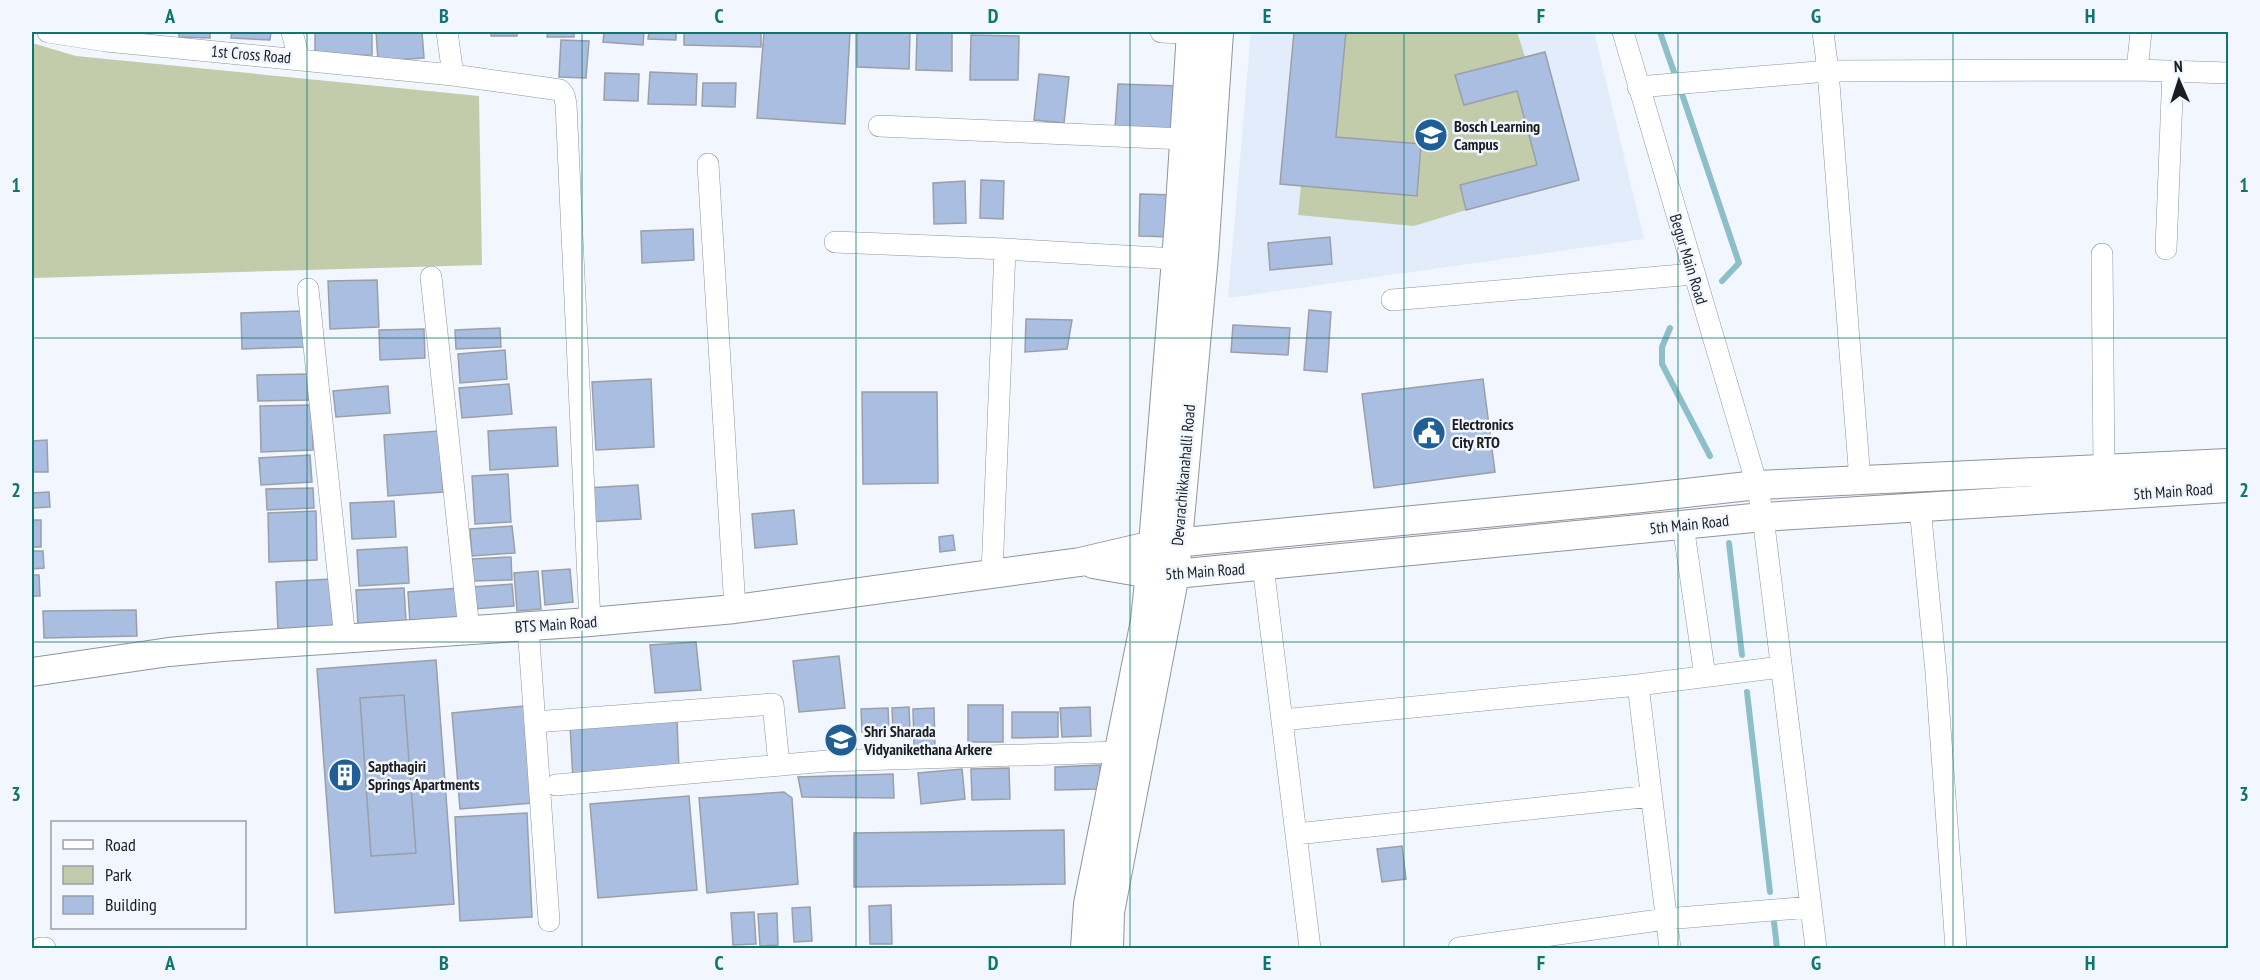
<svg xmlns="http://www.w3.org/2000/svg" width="2260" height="980" font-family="'PT Sans Narrow',sans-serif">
	<rect width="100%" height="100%" fill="#f1f6ff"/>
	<!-- built -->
	<path fill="#e2ecfb" d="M1251,32H1594L1644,239L1228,298Z"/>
	<!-- green -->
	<path fill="#c2ccaa" d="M1346,32H1517L1525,57L1455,75L1464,105L1517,91L1537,165L1460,185L1466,210L1414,226L1298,215L1301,185L1417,196L1421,144L1336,137Z
		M32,43L76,56L479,96L482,265L32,278Z"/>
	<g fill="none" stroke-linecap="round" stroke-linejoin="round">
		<!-- stream -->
		<path stroke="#8cbfc8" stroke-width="6" d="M1660,32L1676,78
			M1680,88L1739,263L1722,281
			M1670,328L1662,347V364L1710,456
			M1729,543L1742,655
			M1747,692L1770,892
			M1774,922L1777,948"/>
	</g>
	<!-- building -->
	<path fill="#a9bee1" stroke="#9b9fa7" stroke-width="1.5" fill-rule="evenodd" d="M179,32H210V38L179,37Z
		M232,32H271L270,40L231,38Z
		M315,32H372V55L315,56Z
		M376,32H422L424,58L378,61Z
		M491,32H517V36H491Z
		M548,32H574V37H547Z
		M604,32H644L643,45L603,42Z
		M649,32H676V40L648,39Z
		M684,32H761V47L684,45Z
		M764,32H850L845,124L757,118Z
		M857,32H910L909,69L857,67Z
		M917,32H952V71L916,70Z
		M1294,32H1346L1336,137L1421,144L1417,196L1280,184Z
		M971,35L1019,36L1018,80H970Z
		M561,40L589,41L586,78L559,77Z
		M1545,52L1579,180L1466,210L1460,185L1537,165L1517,91L1464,105L1455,75Z
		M650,72L697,74L696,105L648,104Z
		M605,73L639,74L638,101L604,100Z
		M1039,74L1069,77L1064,123L1034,120Z
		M703,83H736L735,107L702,106Z
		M1118,84L1180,86L1178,132L1115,129Z
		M981,180L1004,181L1003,219L980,218Z
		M965,181L966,223L934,224L933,183Z
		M1140,194L1175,195L1173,237L1139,236Z
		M693,229L694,260L642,263L641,231Z
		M1330,237L1332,264L1270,270L1268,243Z
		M377,280L379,327L330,329L328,281Z
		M1309,310L1331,312L1327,372L1304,370Z
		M303,311L304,347L242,349L241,313Z
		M1026,319L1072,320L1067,349L1025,352Z
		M1233,325L1290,328L1288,355L1231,352Z
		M500,328L501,347L456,349L455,330Z
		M424,329L425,358L380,360L379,330Z
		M505,350L507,379L460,383L458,354Z
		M309,374L310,400L258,401L257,375Z
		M651,379L654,447L596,450L592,382Z
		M1483,379L1495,472L1374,488L1362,394Z
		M509,384L512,414L462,418L459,388Z
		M388,386L390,413L336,417L333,391Z
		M862,392H937L938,483L863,484Z
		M312,405L313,450L261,452L260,406Z
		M556,427L558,466L490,470L488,431Z
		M439,431L443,492L388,496L384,435Z
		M47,440L48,472H32V441Z
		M310,455L312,482L261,485L259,458Z
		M508,474L511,522L475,524L472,476Z
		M638,485L641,519L588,522L586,488Z
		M313,488L314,508L267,510L266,489Z
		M49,492L50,507L32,508V493Z
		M394,501L396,537L352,539L350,503Z
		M794,510L797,544L755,548L752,514Z
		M316,511L317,560L269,562L268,513Z
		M32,520H41V547H32Z
		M512,526L515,553L472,556L470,529Z
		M953,535L955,550L940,552L939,537Z
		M407,547L409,583L359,586L357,550Z
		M32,551H43L44,568L32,569Z
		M511,557L512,580L473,581L472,559Z
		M570,569L573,602L545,605L542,571Z
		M538,571L541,609L517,611L514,573Z
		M32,575H39L40,596H32Z
		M331,579L334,629L278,632L276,582Z
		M512,584L514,606L474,609L472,587Z
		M404,588L406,621L358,624L356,590Z
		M460,588L463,621L410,624L408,592Z
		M136,610L137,636L44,638L43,611Z
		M696,642L701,690L655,693L650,645Z
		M839,656L845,708L799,712L793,661Z
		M436,660L454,904L335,913L317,669ZM404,695L416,853L371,856L360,698Z
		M404,695L416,853L371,856L360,698Z
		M968,705H1003V742H968Z
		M524,706L533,803L460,809L452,713Z
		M909,707L910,730L893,731L892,708Z
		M1090,707L1091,736L1062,737L1060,708Z
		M888,708L889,730L862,732L861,709Z
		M934,708L935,747H914L913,709Z
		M1012,712H1058V737L1012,738Z
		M677,720L679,770L573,781L570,725Z
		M1100,765V789L1055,790V767Z
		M1009,768L1010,799L972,800L971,769Z
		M962,769L965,799L921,804L918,773Z
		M893,774L894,798L802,797L798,777Z
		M784,792L792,798L798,884L707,893L699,798Z
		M689,796L697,890L598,898L590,804Z
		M527,813L532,917L460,921L455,817Z
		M1064,830L1065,884L854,887V833Z
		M1402,846L1406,879L1382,882L1377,849Z
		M891,905L892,944H870L869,906Z
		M810,907L812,941L794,942L792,908Z
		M754,912L756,944L733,945L731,913Z
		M777,913L778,945L760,946L758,914Z"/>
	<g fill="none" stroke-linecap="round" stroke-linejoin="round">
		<defs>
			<path id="street" d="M48,32L106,41L453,75L560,90L564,95L566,104L590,622
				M292,32L299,59
				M447,32L453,75
				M1161,32L1206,34
				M1623,32L1757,485L1763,517L1816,948
				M1823,32L1828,71L1860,480
				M2137,70L2141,32
				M1638,87L1828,71L2137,70L2228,73
				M879,126L1184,139
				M708,164L735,609
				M835,242L1005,249L1176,259
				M2166,249L2173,71
				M2102,254L2104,469
				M431,277L469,630
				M308,289L345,639
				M1392,300L1694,274
				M1920,507L1936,672L1956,948
				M1683,525L1705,676
				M1263,566L1310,948
				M992,574L1005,249
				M528,626L549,921
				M1638,685L1670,948
				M1282,720L1638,685L1781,667
				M535,722L773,704L779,765
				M556,785L827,761L1118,752
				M1296,834L1651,796
				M41,948H45
				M1459,948L1666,919L1811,907"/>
			<path id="secondary" d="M1093,564L1150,574H1175L1763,517L2228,488
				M32,672L169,652L222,647L590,622L735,609L1080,562L1153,545L1642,498L1757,485L2228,463
				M1085,948L1088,904L1145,621L1154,532L1179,222L1191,32
				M1109,948L1110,912L1175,574L1204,256L1219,32"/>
		</defs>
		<!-- street casing -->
		<use href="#street" stroke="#90949c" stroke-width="22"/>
		<!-- secondary casing -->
		<use href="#secondary" stroke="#90949c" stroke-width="30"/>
		<!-- street -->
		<use href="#street" stroke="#fff" stroke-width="21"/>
		<!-- secondary -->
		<use href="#secondary" stroke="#fff" stroke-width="28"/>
	</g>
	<!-- grid -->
	<path fill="none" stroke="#0f766e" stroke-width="1.5" stroke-opacity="0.55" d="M307,32V948M582,32V948M856,32V948M1130,32V948M1404,32V948M1678,32V948M1953,32V948M32,338H2228M32,642H2228"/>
	<!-- icons -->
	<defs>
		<symbol id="university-disc" viewBox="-11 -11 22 22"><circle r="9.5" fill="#205f95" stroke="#f1f6ff"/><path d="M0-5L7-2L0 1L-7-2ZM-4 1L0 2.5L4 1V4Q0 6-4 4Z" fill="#fff"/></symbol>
		<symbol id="civic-disc" viewBox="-11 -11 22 22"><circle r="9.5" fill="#205f95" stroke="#f1f6ff"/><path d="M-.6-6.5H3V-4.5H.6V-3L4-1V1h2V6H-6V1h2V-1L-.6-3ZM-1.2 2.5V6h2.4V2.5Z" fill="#fff"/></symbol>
		<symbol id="school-disc" viewBox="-11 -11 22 22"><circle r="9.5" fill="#205f95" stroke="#f1f6ff"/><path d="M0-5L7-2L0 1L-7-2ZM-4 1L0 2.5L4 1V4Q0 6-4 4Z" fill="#fff"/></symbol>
		<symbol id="building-disc" viewBox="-11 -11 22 22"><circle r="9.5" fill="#205f95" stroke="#f1f6ff"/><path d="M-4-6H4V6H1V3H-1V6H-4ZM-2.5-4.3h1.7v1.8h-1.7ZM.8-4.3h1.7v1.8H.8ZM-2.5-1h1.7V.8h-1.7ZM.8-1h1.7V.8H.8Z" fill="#fff"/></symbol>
	</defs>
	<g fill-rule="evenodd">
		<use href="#university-disc" x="1412" y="116" width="38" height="38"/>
		<use href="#civic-disc" x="1410" y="414" width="38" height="38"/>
		<use href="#school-disc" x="822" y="721" width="38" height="38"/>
		<use href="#building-disc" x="326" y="756" width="38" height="38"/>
	</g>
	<g text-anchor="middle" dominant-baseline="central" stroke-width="5" stroke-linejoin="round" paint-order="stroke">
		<!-- street labels -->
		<g font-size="16" fill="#1b1d20" stroke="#f1f6ff">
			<text transform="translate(251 54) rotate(5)">1st Cross Road</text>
			<text transform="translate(1689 259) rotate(73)">Begur Main Road</text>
			<text transform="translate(1183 475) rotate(-85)">Devarachikkanahalli Road</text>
			<text transform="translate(2173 491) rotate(-4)">5th Main Road</text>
			<text transform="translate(1689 524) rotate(-6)">5th Main Road</text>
			<text transform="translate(1205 571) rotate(-4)">5th Main Road</text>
			<text transform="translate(556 624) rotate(-4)">BTS Main Road</text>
		</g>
		<!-- poi labels -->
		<g font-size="16" font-weight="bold" fill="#1b1d20" stroke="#f1f6ff" text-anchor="start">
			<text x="1454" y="126">Bosch Learning<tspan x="1454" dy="18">Campus</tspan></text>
			<text x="1452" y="424">Electronics<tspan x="1452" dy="18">City RTO</tspan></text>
			<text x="864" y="731">Shri Sharada<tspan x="864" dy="18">Vidyanikethana Arkere</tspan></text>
			<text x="368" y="766">Sapthagiri<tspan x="368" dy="18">Springs Apartments</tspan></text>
		</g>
	</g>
	<!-- border -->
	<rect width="2260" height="980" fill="none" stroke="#f1f6ff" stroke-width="66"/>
	<!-- legend -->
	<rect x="51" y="821" width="195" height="108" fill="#f1f6ff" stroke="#9b9fa6" stroke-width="1.5"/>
	<rect x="63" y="840" width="30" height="9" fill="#ffffff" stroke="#9b9fa6" stroke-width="1.5"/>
	<text x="105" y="851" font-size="18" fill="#1b1d20">Road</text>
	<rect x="63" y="866" width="30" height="18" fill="#c2ccaa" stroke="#9b9fa6" stroke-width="1.5"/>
	<text x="105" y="881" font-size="18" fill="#1b1d20">Park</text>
	<rect x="63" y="896" width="30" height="18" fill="#a9bee1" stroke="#9b9fa6" stroke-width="1.5"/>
	<text x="105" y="911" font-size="18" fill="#1b1d20">Building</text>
	<!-- north arrow -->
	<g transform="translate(2179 81) rotate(357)" stroke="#f1f6ff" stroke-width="4.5" paint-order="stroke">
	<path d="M0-4.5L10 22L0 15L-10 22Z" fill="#1b1d20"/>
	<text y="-9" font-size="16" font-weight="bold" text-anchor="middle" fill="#1b1d20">N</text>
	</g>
	<rect x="33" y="33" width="2194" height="914" fill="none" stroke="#0f766e" stroke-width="2"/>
	<g font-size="20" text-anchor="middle" font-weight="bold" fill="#0f766e">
		<text x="170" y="23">A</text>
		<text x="444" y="23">B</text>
		<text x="719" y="23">C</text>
		<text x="993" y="23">D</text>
		<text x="1267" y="23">E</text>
		<text x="1541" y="23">F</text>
		<text x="1816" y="23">G</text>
		<text x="2090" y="23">H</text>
		<text x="16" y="192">1</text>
		<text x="2244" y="192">1</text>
		<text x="16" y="497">2</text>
		<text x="2244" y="497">2</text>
		<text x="16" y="801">3</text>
		<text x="2244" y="801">3</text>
		<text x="170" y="970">A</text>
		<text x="444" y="970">B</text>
		<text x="719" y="970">C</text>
		<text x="993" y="970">D</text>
		<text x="1267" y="970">E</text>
		<text x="1541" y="970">F</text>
		<text x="1816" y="970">G</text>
		<text x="2090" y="970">H</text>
	</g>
</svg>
